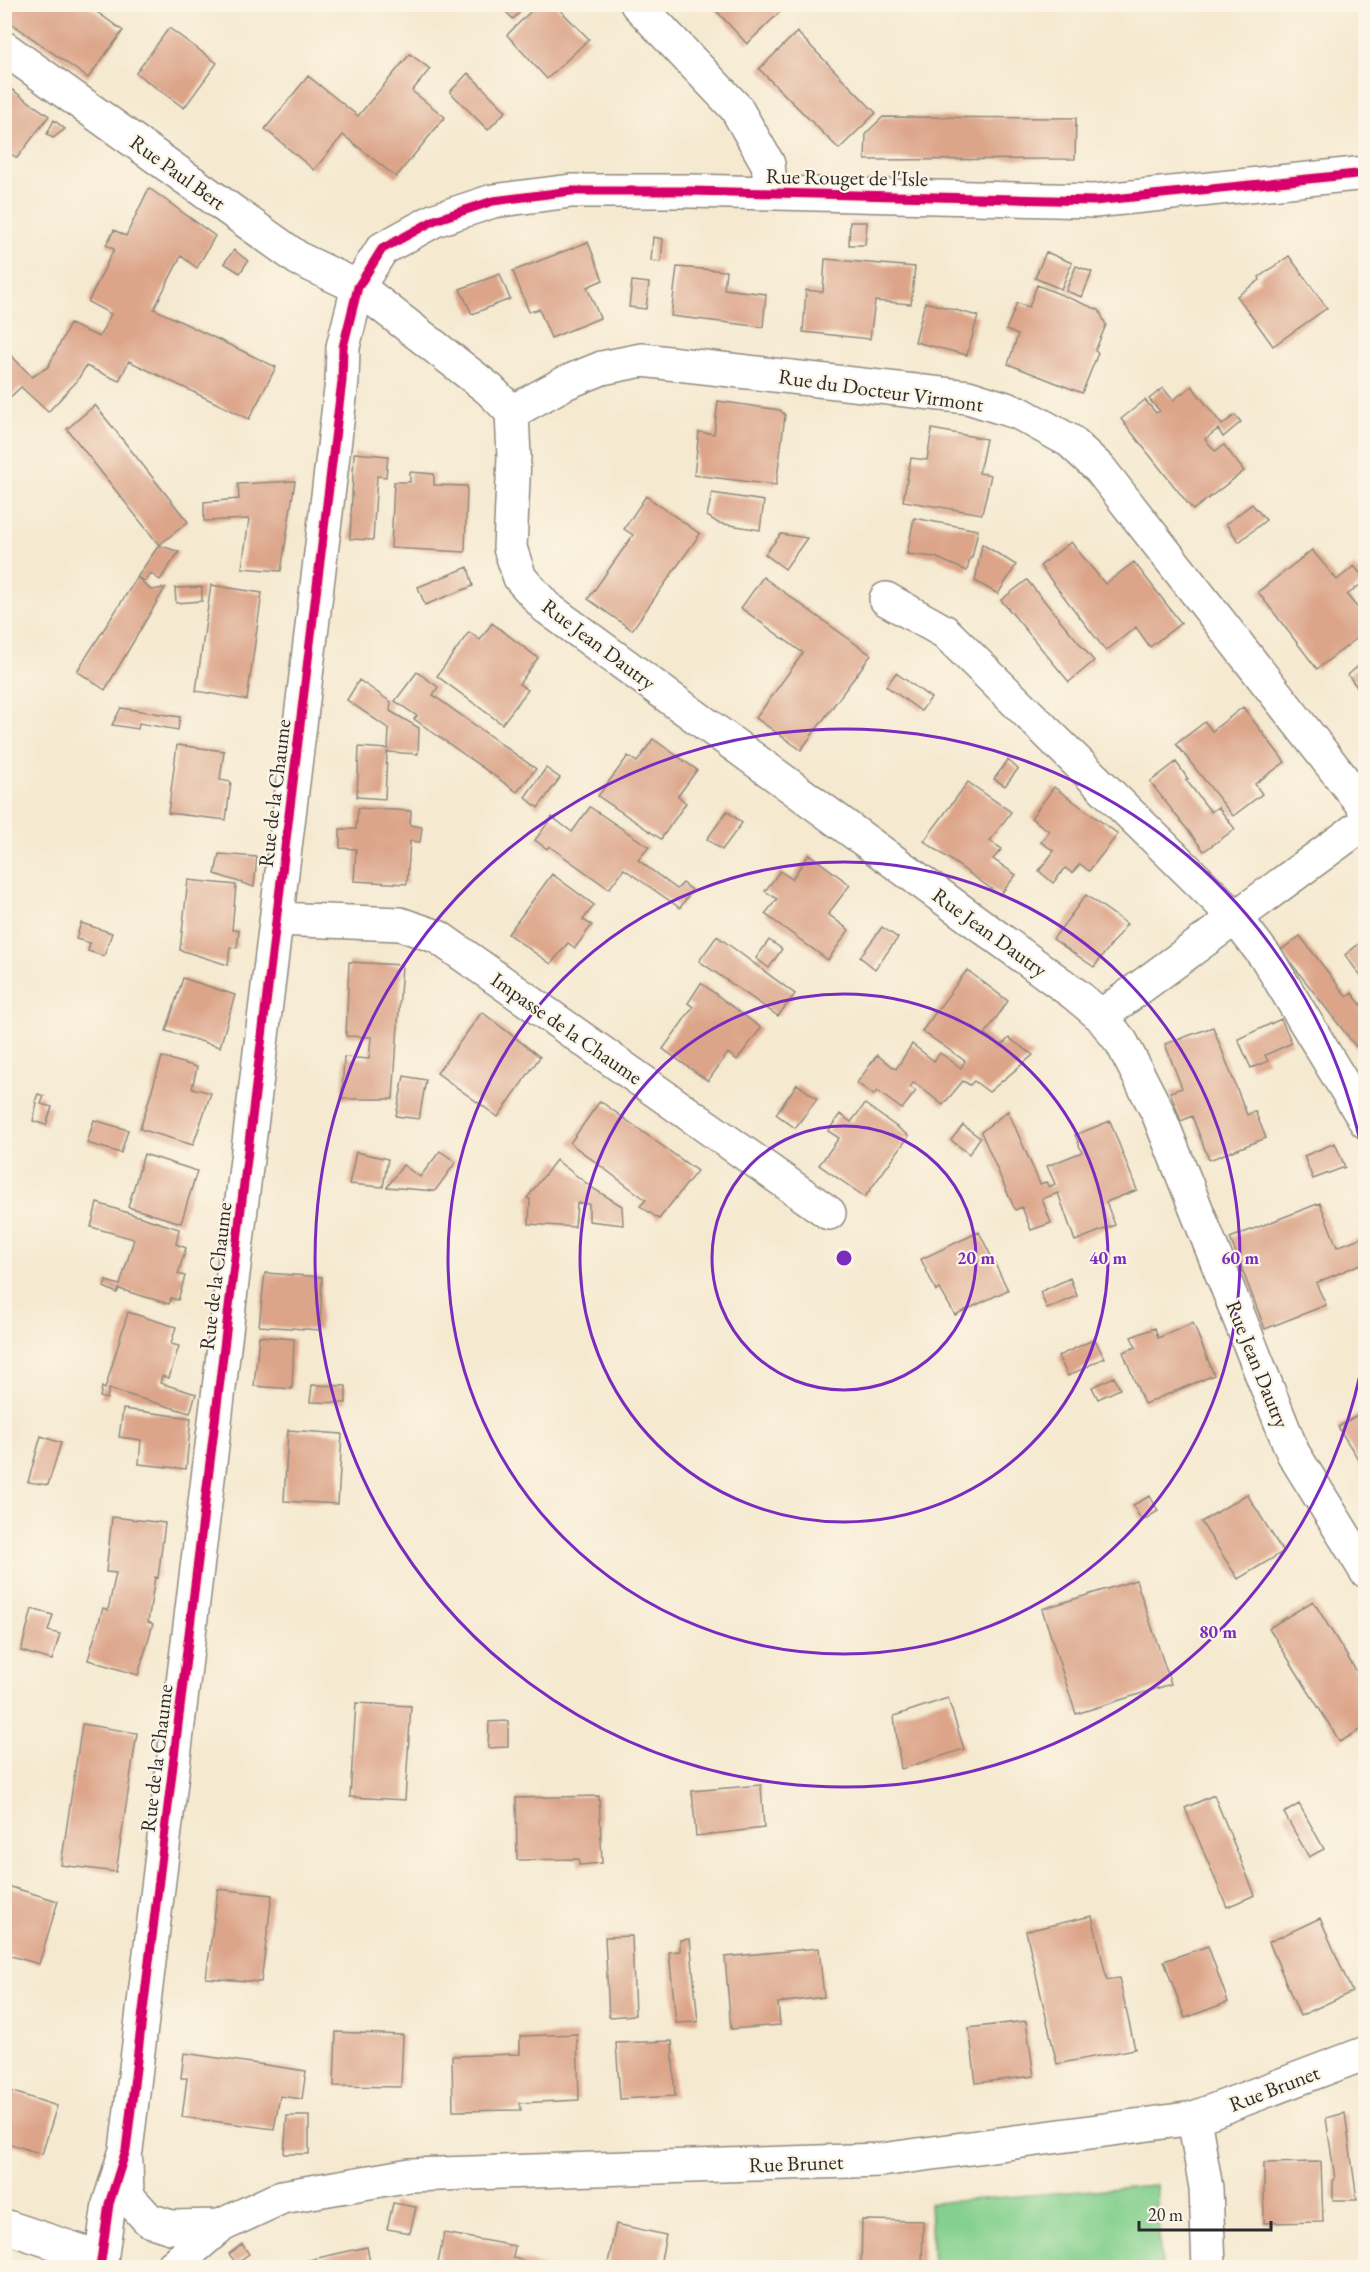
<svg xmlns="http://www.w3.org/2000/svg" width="1370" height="2272" font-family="'EB Garamond',serif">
	<rect width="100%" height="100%" fill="#fcf5e5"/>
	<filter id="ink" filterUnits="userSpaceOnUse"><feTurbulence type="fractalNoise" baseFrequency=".0167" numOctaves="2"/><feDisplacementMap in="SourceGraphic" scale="12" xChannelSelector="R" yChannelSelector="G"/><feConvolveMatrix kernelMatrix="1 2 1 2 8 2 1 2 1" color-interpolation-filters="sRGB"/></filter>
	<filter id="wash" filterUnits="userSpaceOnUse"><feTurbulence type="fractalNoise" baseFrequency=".008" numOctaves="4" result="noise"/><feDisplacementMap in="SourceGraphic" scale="24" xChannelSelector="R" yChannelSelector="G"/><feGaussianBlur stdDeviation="1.35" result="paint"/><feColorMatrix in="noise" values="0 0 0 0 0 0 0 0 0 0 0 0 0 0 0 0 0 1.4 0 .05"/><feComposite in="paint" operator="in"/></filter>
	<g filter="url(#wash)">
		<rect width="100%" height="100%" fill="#f5e9d0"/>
		<!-- pitch -->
		<path fill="#84d08e" stroke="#587e5c" stroke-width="1.5" d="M1156,2185L1161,2267H933L930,2203Z"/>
		<g id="blocks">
			<!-- building -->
			<path fill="#dca489" d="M4,4H86L123,31L88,78L4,18Z
				M498,4H528L513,19Z
				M538,4H554L589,39L547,79L507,35Z
				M710,4H788L747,44Z
				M169,28L217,63L184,108L136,73Z
				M797,32L876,113L839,149L759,69Z
				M410,54L430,69L412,91L445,117L396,177L343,135L314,170L265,129L308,76L358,116Z
				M468,73L506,111L488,130L450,92Z
				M4,84L49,116L17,158L4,149Z
				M883,117L1076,118L1075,159L865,160L866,133Z
				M54,120L65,129L53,138L47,134Z
				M149,188L215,236L197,268L181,256L154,309L276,367L249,419L129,361L119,381L86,366L77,381L48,412L21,387L4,403V348L32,377L48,367L70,324L99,337L111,314L88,302L114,249L106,245L114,230L126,236Z
				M850,222H867L865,245H849Z
				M653,237L663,239L661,262L651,261Z
				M588,242L603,280L587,287L600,318L551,338L539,309L529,312L513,271Z
				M234,250L248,261L240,273L224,263Z
				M1046,252L1072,263L1061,289L1035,278Z
				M1289,256L1327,308L1273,346L1237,296L1260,280L1259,277Z
				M825,259L915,267L911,304L875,301L870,339L803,332L806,290L823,292Z
				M1076,266L1092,272L1082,297L1066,291Z
				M677,267L726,271L724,289L766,294L763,327L671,316Z
				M500,274L510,299L472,314L460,289Z
				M632,281L649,283L646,309L629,307Z
				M1037,285L1099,310L1106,325L1095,351L1098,353L1082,393L1008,364L1018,335L1006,330L1017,303L1029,307Z
				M925,302L978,316L967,355L915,342Z
				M1192,386L1222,425L1235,415L1241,422L1223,437L1218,429L1205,439L1215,451L1224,445L1244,471L1193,510L1121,419L1145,400L1156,413L1160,411L1149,399L1163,388L1173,400Z
				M718,401L780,410L785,415L776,485L694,475L699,432L714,434Z
				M95,405L188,522L159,545L67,429Z
				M932,429L986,439L979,473L991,475L982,514L903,501L911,458L927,460Z
				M354,453L388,456L386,477L377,476L373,540L350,539Z
				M410,472L434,474V485L467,486L465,552L391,548L394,482H410Z
				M295,481L281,571L242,568L249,519L204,521V502L239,499L238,484Z
				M712,493L764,501L760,530L718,523L707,516Z
				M646,496L700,534L632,630L588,599L633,535L624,529Z
				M1252,504L1266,520L1239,542L1226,524Z
				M914,518L978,530L972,558H970L967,571L935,557L907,554Z
				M781,534L807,538L785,569L765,554Z
				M1071,542L1105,584L1134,562L1181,623L1150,647L1136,627L1106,651L1040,566Z
				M982,544L1016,565L998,594L975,581Z
				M159,545L179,552L160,580L150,573L145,581L138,578L151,590L165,588L105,690L77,671L142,570Z
				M1312,550L1337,580L1354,566L1365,579V581L1347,595L1365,617V632L1317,669L1258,592Z
				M468,567L473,586L425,605L418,587Z
				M763,577L871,655L801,750L756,718L803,653L741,608Z
				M1027,580L1094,661L1069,682L1001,600Z
				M211,585L262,593L247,700L196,691Z
				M202,587V601L176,603L175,588Z
				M492,623L538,658L519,684L528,690L502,724L437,676L469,632L480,640Z
				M1365,660V698L1348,675Z
				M417,672L438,687L433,695L536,769L517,792L414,719L417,716L395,701Z
				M896,673L931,698L921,711L886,686Z
				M359,680L391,702L390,711L419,728L418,754L387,752L385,799L357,797L359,747L388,749L389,729L347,700Z
				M1243,707L1285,762L1255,784L1262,794L1233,816L1176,744L1205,722L1212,731Z
				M121,708L180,717L178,730L139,723L138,729L112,725Z
				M653,739L697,770L678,796L686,803L661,839L598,796L628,756L637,762Z
				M177,745L224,751L220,780L231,782L226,820L168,813Z
				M1008,760L1018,769L1005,786L994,779Z
				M1176,762L1188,779L1186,780L1211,812L1218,807L1235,829L1204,851L1150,782Z
				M546,768L560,778L538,808L525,797Z
				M968,782L1011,812L990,841L1002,849L993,859L1016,875L1000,895L924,841Z
				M1054,787L1118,834L1089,871L1080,864L1072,873L1065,868L1053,883L1039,871L1054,851L1041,842L1049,831L1031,818Z
				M590,807L649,847L638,860L677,889L683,883L692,890L680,908L624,869L609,889L549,846L547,849L535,840L552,817L572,832Z
				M358,808L411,811L410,825L422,827L420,842L410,841L407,884L354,881L356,849L340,848V829H356Z
				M727,811L742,823L722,850L707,839Z
				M219,854L257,857L254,887L215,874Z
				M809,854L850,885L828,914L849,930L828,960L765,914L777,899L765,891L780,871L792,879Z
				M552,874L594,905L583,920L592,925L575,948L568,943L551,964L508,934Z
				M188,880L236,885L232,930H239L237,948L230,947L228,965L180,950Z
				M1086,895L1127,924L1094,967L1053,939Z
				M81,923L112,933L104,956L88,951L90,943L76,939Z
				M882,927L898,938L875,969L860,957Z
				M717,936L795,994L778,1016L699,961Z
				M1300,936L1347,997L1352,993L1365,1010V1048L1360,1052L1281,950Z
				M1365,939V982L1345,955Z
				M769,940L782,949L769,968L756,958Z
				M349,962L402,965L393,1099H342L344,1057L369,1059L371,1037L346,1036Z
				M967,970L1008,1001L985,1034L1001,1046L1009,1038L1033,1055L989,1092L974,1081L970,1085L963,1081L943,1105L914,1082L910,1087L916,1091L902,1109L877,1091L874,1095L857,1083L877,1055L896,1069L912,1044L934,1061L940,1053L961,1068L965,1061L922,1031Z
				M183,978L235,995L220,1047L166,1031Z
				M701,983L761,1028L737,1060L728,1053L708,1081L663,1049L693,1007L688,1003Z
				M482,1012L540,1057L498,1117L437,1073Z
				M1281,1019L1292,1043L1265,1055L1268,1061L1251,1068L1238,1039Z
				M1213,1027L1247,1115L1255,1111L1266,1138L1209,1160L1192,1116L1181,1121L1170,1092L1182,1088L1165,1044Z
				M162,1057L197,1067L192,1088L211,1093L193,1145L140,1129Z
				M404,1076L426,1080L419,1119L396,1116Z
				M797,1084L817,1099L795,1128L776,1114Z
				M38,1094L44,1096L41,1104L52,1107L46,1125L33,1121L37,1103L35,1102Z
				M600,1101L697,1171L659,1219L640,1206L646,1200L570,1143Z
				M865,1104L909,1136L865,1197L819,1165L839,1138L828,1131L840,1114L851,1122Z
				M1008,1111L1040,1184L1046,1182L1049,1187L1055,1184L1047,1166L1082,1152L1075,1135L1110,1121L1137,1190L1106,1202L1115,1225L1075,1241L1058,1193L1042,1199L1051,1223L1031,1230L1022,1207L1015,1210L981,1132Z
				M94,1120L128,1130L121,1153L87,1143Z
				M963,1125L980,1138L969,1154L951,1140Z
				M1335,1143L1345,1167L1313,1179L1304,1156Z
				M440,1151L456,1162L435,1191L387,1187L403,1165L420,1177Z
				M356,1152L388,1159L383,1187L349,1184Z
				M144,1154L197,1171L181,1223L128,1207Z
				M556,1160L594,1189L622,1206L623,1225L589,1221V1204L577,1203L575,1227L529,1224L530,1199L527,1198Z
				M97,1203L179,1229L176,1244L186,1248L178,1274L185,1276L178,1300L171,1298L169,1304L119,1289L117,1293L104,1287L106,1281L120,1285L134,1239L91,1227Z
				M1320,1203L1337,1247L1365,1236V1262L1316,1283L1326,1305L1265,1329L1230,1238Z
				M979,1232L1008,1290L955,1315L940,1289L936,1291L921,1259Z
				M265,1273L322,1277L320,1330L259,1326Z
				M1070,1278L1077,1296L1047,1309L1040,1292Z
				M128,1312L176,1327L171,1344L179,1346L169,1378L162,1376L160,1383L196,1394L190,1413L109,1389L107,1399L100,1397L102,1387L105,1389Z
				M1193,1323L1214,1375L1144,1404L1123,1352L1136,1347L1131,1337L1155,1328L1158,1338Z
				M259,1336L294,1339L292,1389L254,1386Z
				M1095,1339L1104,1358L1068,1376L1058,1356Z
				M1114,1377L1120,1389L1098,1399L1092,1387Z
				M312,1385L346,1386V1403L310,1402Z
				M123,1409L191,1418L186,1469L139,1464L141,1440L119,1437Z
				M1365,1410V1470L1338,1427Z
				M288,1430L342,1434L338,1504L284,1501Z
				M41,1436L61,1443L48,1485L28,1482Z
				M1247,1494L1283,1552L1238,1579L1201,1522Z
				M1150,1496L1158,1511L1142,1521L1133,1505Z
				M112,1517L165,1523L158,1578L155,1577L148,1622L153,1624L138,1675L88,1660L103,1608L108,1610L116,1573L106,1572Z
				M1136,1580L1171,1684L1076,1714L1042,1609Z
				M1313,1601L1365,1685V1727L1340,1742L1269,1628Z
				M32,1609L53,1615L48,1631L60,1634L52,1660L21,1651Z
				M948,1698L964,1749L901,1769L894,1716Z
				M356,1703L411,1706L405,1800L350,1797Z
				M508,1721V1747L488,1748L489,1722Z
				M82,1724L137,1733L116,1872L61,1865Z
				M761,1785L764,1828L696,1836L692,1791Z
				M1214,1795L1255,1895L1227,1907L1185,1808Z
				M599,1796L602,1863L579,1865V1859L517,1860L516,1798Z
				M1299,1804L1324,1849L1309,1857L1284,1813Z
				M4,1885L58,1901L39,1964L4,1954Z
				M218,1889L272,1895L261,1982L206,1978Z
				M1092,1916L1107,1980L1119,1978L1135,2049L1057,2064L1026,1931Z
				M1320,1918L1352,1992L1300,2016L1269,1942Z
				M632,1936L635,2015L609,2017L605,1937Z
				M690,1939L698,2022L676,2023L669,1952L680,1951V1940Z
				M1208,1946L1228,2002L1185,2018L1164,1961Z
				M819,1948L824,1997L778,2003L780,2025L731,2029L725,1957Z
				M1026,2021L1034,2076L976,2083L969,2028Z
				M336,2032L403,2035L401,2087L334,2086Z
				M577,2034L579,2100L520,2103L521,2110L453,2111L452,2056L520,2054V2036Z
				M672,2041L675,2096L620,2099L616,2043Z
				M184,2053L306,2071L302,2099L280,2096L274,2129L182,2117L187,2078H181Z
				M4,2089L57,2106L42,2154L4,2142Z
				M1345,2113L1357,2200H1333V2181L1335,2179L1326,2118Z
				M287,2116H309V2154H284Z
				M1321,2162L1323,2222L1264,2223V2163Z
				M393,2203L416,2207L410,2233L387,2229Z
				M862,2220L923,2221L922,2268H861Z
				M616,2224L666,2235L661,2260L689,2268H607Z
				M444,2233L515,2246L513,2258L554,2268H437Z
				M242,2244L249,2254L236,2263L229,2254Z
				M367,2247L371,2268H305L304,2261Z"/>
		</g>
	</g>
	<g filter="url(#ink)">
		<use href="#blocks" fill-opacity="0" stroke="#908a7e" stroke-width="1.5"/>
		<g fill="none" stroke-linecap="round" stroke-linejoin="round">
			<defs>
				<path id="minor" d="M637,4L736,108L768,164L771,193
					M4,48L299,259L358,287L489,389L512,412
					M512,412L514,457L510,548L520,578L546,607L1076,995L1101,1016L1122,1043L1158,1113L1293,1453L1366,1571
					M512,412L565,383L602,368L642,360L968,397L1019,413L1070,441L1100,469L1366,809
					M886,599L945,632L1235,917L1268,960L1366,1122
					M277,919L400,924L438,937L829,1213
					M1101,1016L1366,822
					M1194,2118L1206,2188L1209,2268
					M126,2162L127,2196L149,2220L171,2227L220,2226
					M4,2226L101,2258
					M100,2268L109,2204L126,2150L342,381L343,347L358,287L382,249L435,220L493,201L571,191H690L1094,201L1366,173
					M171,2268L220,2226L282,2197L410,2175L881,2160L1194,2118L1366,2053"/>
			</defs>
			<!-- minor casing -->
			<use href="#minor" stroke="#908a7e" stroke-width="36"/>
			<!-- minor -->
			<use href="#minor" stroke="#fff" stroke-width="33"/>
			<defs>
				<path id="cycleway" d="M100,2268L109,2204L126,2150L342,381L343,347L358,287L382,249L435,220L493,201L571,191H690L1094,201L1366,173"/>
			</defs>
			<!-- cycleway casing -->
			<use href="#cycleway" stroke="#fcf5e5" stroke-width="13"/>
			<!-- cycleway -->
			<use href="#cycleway" stroke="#d6006c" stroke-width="9"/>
		</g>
	</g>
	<!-- distance rings -->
	<g fill="none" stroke="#7b2cbf" stroke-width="3">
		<circle cx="844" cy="1258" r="132"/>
		<circle cx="844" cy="1258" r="264"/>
		<circle cx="844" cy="1258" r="396"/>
		<path d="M1365 1350A529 529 0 1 1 1365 1166"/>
	</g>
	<g text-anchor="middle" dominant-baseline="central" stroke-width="4.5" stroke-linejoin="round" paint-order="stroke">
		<!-- street labels -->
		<g font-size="21" fill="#2b2b2b" stroke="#fcf5e5">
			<text transform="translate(178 172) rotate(36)">Rue Paul Bert</text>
			<text transform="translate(847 177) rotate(1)">Rue Rouget de l'Isle</text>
			<text transform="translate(881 390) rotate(8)">Rue du Docteur Virmont</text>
			<text transform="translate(599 644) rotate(37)">Rue Jean Dautry</text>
			<text transform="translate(274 793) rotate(-83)">Rue de la Chaume</text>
			<text transform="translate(990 932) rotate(36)">Rue Jean Dautry</text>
			<text transform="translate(567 1028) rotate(35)">Impasse de la Chaume</text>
			<text transform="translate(215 1276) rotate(-83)">Rue de la Chaume</text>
			<text transform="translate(1258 1364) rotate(68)">Rue Jean Dautry</text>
			<text transform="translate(156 1758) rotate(-83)">Rue de la Chaume</text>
			<text transform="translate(1274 2088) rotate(-21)">Rue Brunet</text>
			<text transform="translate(796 2163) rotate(-2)">Rue Brunet</text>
		</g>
	</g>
	<circle cx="844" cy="1258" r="9" fill="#7b2cbf" stroke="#fcf5e5" stroke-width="3"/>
	<g font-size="18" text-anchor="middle" font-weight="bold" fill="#7b2cbf" stroke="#fcf5e5" stroke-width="4.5" stroke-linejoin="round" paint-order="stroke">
		<text x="976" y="1264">20 m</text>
		<text x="1108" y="1264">40 m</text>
		<text x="1240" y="1264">60 m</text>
		<text x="1218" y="1638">80 m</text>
	</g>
	<!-- margin -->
	<rect width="1370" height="2272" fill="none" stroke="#fcf5e5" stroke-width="24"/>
	<!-- scale -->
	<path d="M1139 2221v9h132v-9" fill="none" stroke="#2b2b2b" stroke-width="3"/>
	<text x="1148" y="2221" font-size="18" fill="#2b2b2b" stroke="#fcf5e5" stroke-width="4.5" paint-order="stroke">20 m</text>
</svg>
